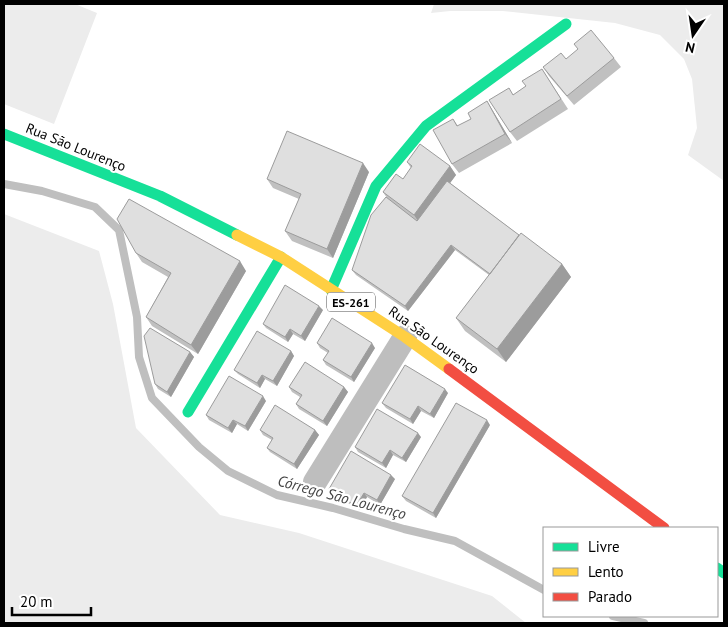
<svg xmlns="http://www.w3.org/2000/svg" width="728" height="627" font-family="'PT Sans',sans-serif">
	<rect width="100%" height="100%" fill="#fff"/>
	<!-- green -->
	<path fill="#ececec" d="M4,4H75L97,13L54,124L4,104Z
		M434,4H724V181L688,155L697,128L692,79L684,59L660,35L615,23L503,11H450L431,13Z
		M4,214L99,251L113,304L136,428L220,515L299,533L492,596L526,623H4Z"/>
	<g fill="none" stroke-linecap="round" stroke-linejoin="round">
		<!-- stream -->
		<path stroke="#bfbfbf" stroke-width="8" d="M4,184L42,191L95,207L119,230L137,317L139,357L152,398L199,447L228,471L277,495L333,508L404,529L455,541L544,590
			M613,616L644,623"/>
		<!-- street -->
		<path stroke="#bebebe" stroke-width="24" d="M315,482L405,337"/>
		<!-- fast -->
		<path stroke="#16e098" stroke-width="11" d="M4,134L160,196L237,235
			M331,290L376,186L426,126L566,24
			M188,412L281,257
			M717,568L724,573"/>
		<!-- slow -->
		<path stroke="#ffcf43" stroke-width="11" d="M237,235L281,257L405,337L449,369"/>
		<!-- jam -->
		<path stroke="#f24e42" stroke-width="11" d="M449,369L664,528"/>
	</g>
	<!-- wall -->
	<path fill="#c0c0c0" d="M614,58L621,67L574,105L549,76L543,67L566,59Z
		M542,69L568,109L517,141L510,132L509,88L513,95L526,86Z
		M487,101L493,111L512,143L459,173L452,164L453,119L458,126L471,119Z
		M407,162L450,166L456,175L450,183L519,235L562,264L571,277L506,362L465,331L456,318L489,275L455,250L408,311L356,275L352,270L387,198L383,192L403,179L411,168Z
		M369,172L333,258L292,241L285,231L299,199L273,188L267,179Z
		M136,253L246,271L198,354L152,326L146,317L168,277L142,262Z
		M323,310L305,341L293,334L288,342L266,328L263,324Z
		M317,343L375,348L354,382L326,365L323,360L328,353L320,348Z
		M291,351L294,356L277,386L265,379L260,388L238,374L234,370Z
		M190,352L194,357L171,397L158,389L155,384Z
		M289,387H344L348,392L327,426L299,409L296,404L300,397L292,392Z
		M448,393L434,418L421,411L413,424L386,408L382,403Z
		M266,401L248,431L237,424L232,433L209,420L206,415Z
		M490,425L436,518L406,501L402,496Z
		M260,430H315L319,435L297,469L270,452L267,448L272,440L263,435Z
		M421,437L406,462L393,455L386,468L358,452L355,447Z
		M395,479L380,505L367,497L360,510L332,494L329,489Z"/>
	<!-- shaded-wall -->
	<path fill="#9c9c9c" d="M487,101L493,111L512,143L505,134Z
		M363,163L369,172L333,258L327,249Z
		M450,166L456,175L420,224L414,215Z
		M451,245L455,250L408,311L405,306Z
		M240,261L246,271L198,354L191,345Z
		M562,264L571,277L506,362L497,349Z
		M319,306L323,310L305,341L301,336Z
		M290,329L293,334L288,342L285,337Z
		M372,343L375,348L354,382L351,377Z
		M291,351L294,356L277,386L273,381Z
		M190,352L194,357L171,397L167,392Z
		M262,375L265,379L260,388L257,383Z
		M344,387L348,392L327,426L323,421Z
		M445,389L448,393L434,418L430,414Z
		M263,396L266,401L248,431L245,426Z
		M418,406L421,411L413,424L410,419Z
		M233,420L237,424L232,433L228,428Z
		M487,420L490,425L436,518L433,513Z
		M315,430L319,435L297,469L294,464Z
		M418,433L421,437L406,462L402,458Z
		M390,450L393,455L386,468L382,463Z
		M391,475L395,479L380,505L377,500Z
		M364,493L367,497L360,510L356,506Z"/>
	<!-- building -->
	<path fill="#dfdfdf" stroke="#9c9c9c" d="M591,30L614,58L567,96L543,67L561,53L566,59L578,49L574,44Z
		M542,69L561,99L510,132L489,100L509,88L513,95L526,86L522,81Z
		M487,101L505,134L452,164L433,130L453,119L457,126L471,119L468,113Z
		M287,131L363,163L327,249L285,231L301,194L267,179Z
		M420,144L450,166L414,215L383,192L396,174L403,179L412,166L407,162Z
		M447,181L519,235L490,274L451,245L405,306L352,270L371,215L386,197L417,221Z
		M129,199L240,261L191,345L146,317L171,273L136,253L117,219Z
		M521,233L562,264L497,349L456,318Z
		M285,285L319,306L301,336L290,329L285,337L263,324Z
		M332,318L372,343L351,377L323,360L329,351L317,343Z
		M150,328L190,352L167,392L155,384L144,336Z
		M257,331L291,351L273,381L262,375L257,383L234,370Z
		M305,362L344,387L323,421L296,404L302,395L289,387Z
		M405,365L445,389L430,414L418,406L410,419L382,403Z
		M229,376L263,396L245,426L233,420L228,428L206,415Z
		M456,403L487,420L433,513L402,496Z
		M275,405L315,430L294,464L267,448L273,438L260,430Z
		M377,409L418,433L402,458L390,450L382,463L355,447Z
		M351,451L391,475L377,500L364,493L356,506L329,489Z"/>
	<g text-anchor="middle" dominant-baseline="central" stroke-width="4.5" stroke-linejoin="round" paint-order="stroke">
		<!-- shield labels -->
		<rect fill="#fff" stroke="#4c4c4c" stroke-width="1" x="327" y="292.5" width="48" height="19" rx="4"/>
		<g font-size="12" font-weight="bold" fill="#000">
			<text x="351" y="302">ES-261</text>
		</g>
		<!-- street labels -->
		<g font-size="14" fill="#000" stroke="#fff">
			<text transform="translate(76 147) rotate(22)">Rua São Lourenço</text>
			<text transform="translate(434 340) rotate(35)">Rua São Lourenço</text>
		</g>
		<!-- water labels -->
		<g font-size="15" font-style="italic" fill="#444" stroke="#fff">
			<text transform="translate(342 497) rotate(15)">Córrego São Lourenço</text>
		</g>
	</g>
	<!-- border -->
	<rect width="728" height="627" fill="none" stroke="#000000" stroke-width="10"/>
	<!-- legend -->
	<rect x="543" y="527" width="175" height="90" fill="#ffffff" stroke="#999999"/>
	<rect x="553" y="543" width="25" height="8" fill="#16e098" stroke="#999999"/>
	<text x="588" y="552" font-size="15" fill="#000000">Livre</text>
	<rect x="553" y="568" width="25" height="8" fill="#ffcf43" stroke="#999999"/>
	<text x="588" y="577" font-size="15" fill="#000000">Lento</text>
	<rect x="553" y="593" width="25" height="8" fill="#f24e42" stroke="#999999"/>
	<text x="588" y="602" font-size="15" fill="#000000">Parado</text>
	<!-- north arrow -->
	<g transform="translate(693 35) rotate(193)" stroke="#ffffff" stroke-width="4" paint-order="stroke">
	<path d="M0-4L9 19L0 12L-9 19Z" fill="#000000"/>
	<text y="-8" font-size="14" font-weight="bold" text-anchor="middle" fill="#000000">N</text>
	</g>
	<!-- scale -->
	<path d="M12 607v8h79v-8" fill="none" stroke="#000000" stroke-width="2.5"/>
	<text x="20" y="607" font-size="15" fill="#000000" stroke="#ffffff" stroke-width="4" paint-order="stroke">20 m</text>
</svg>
